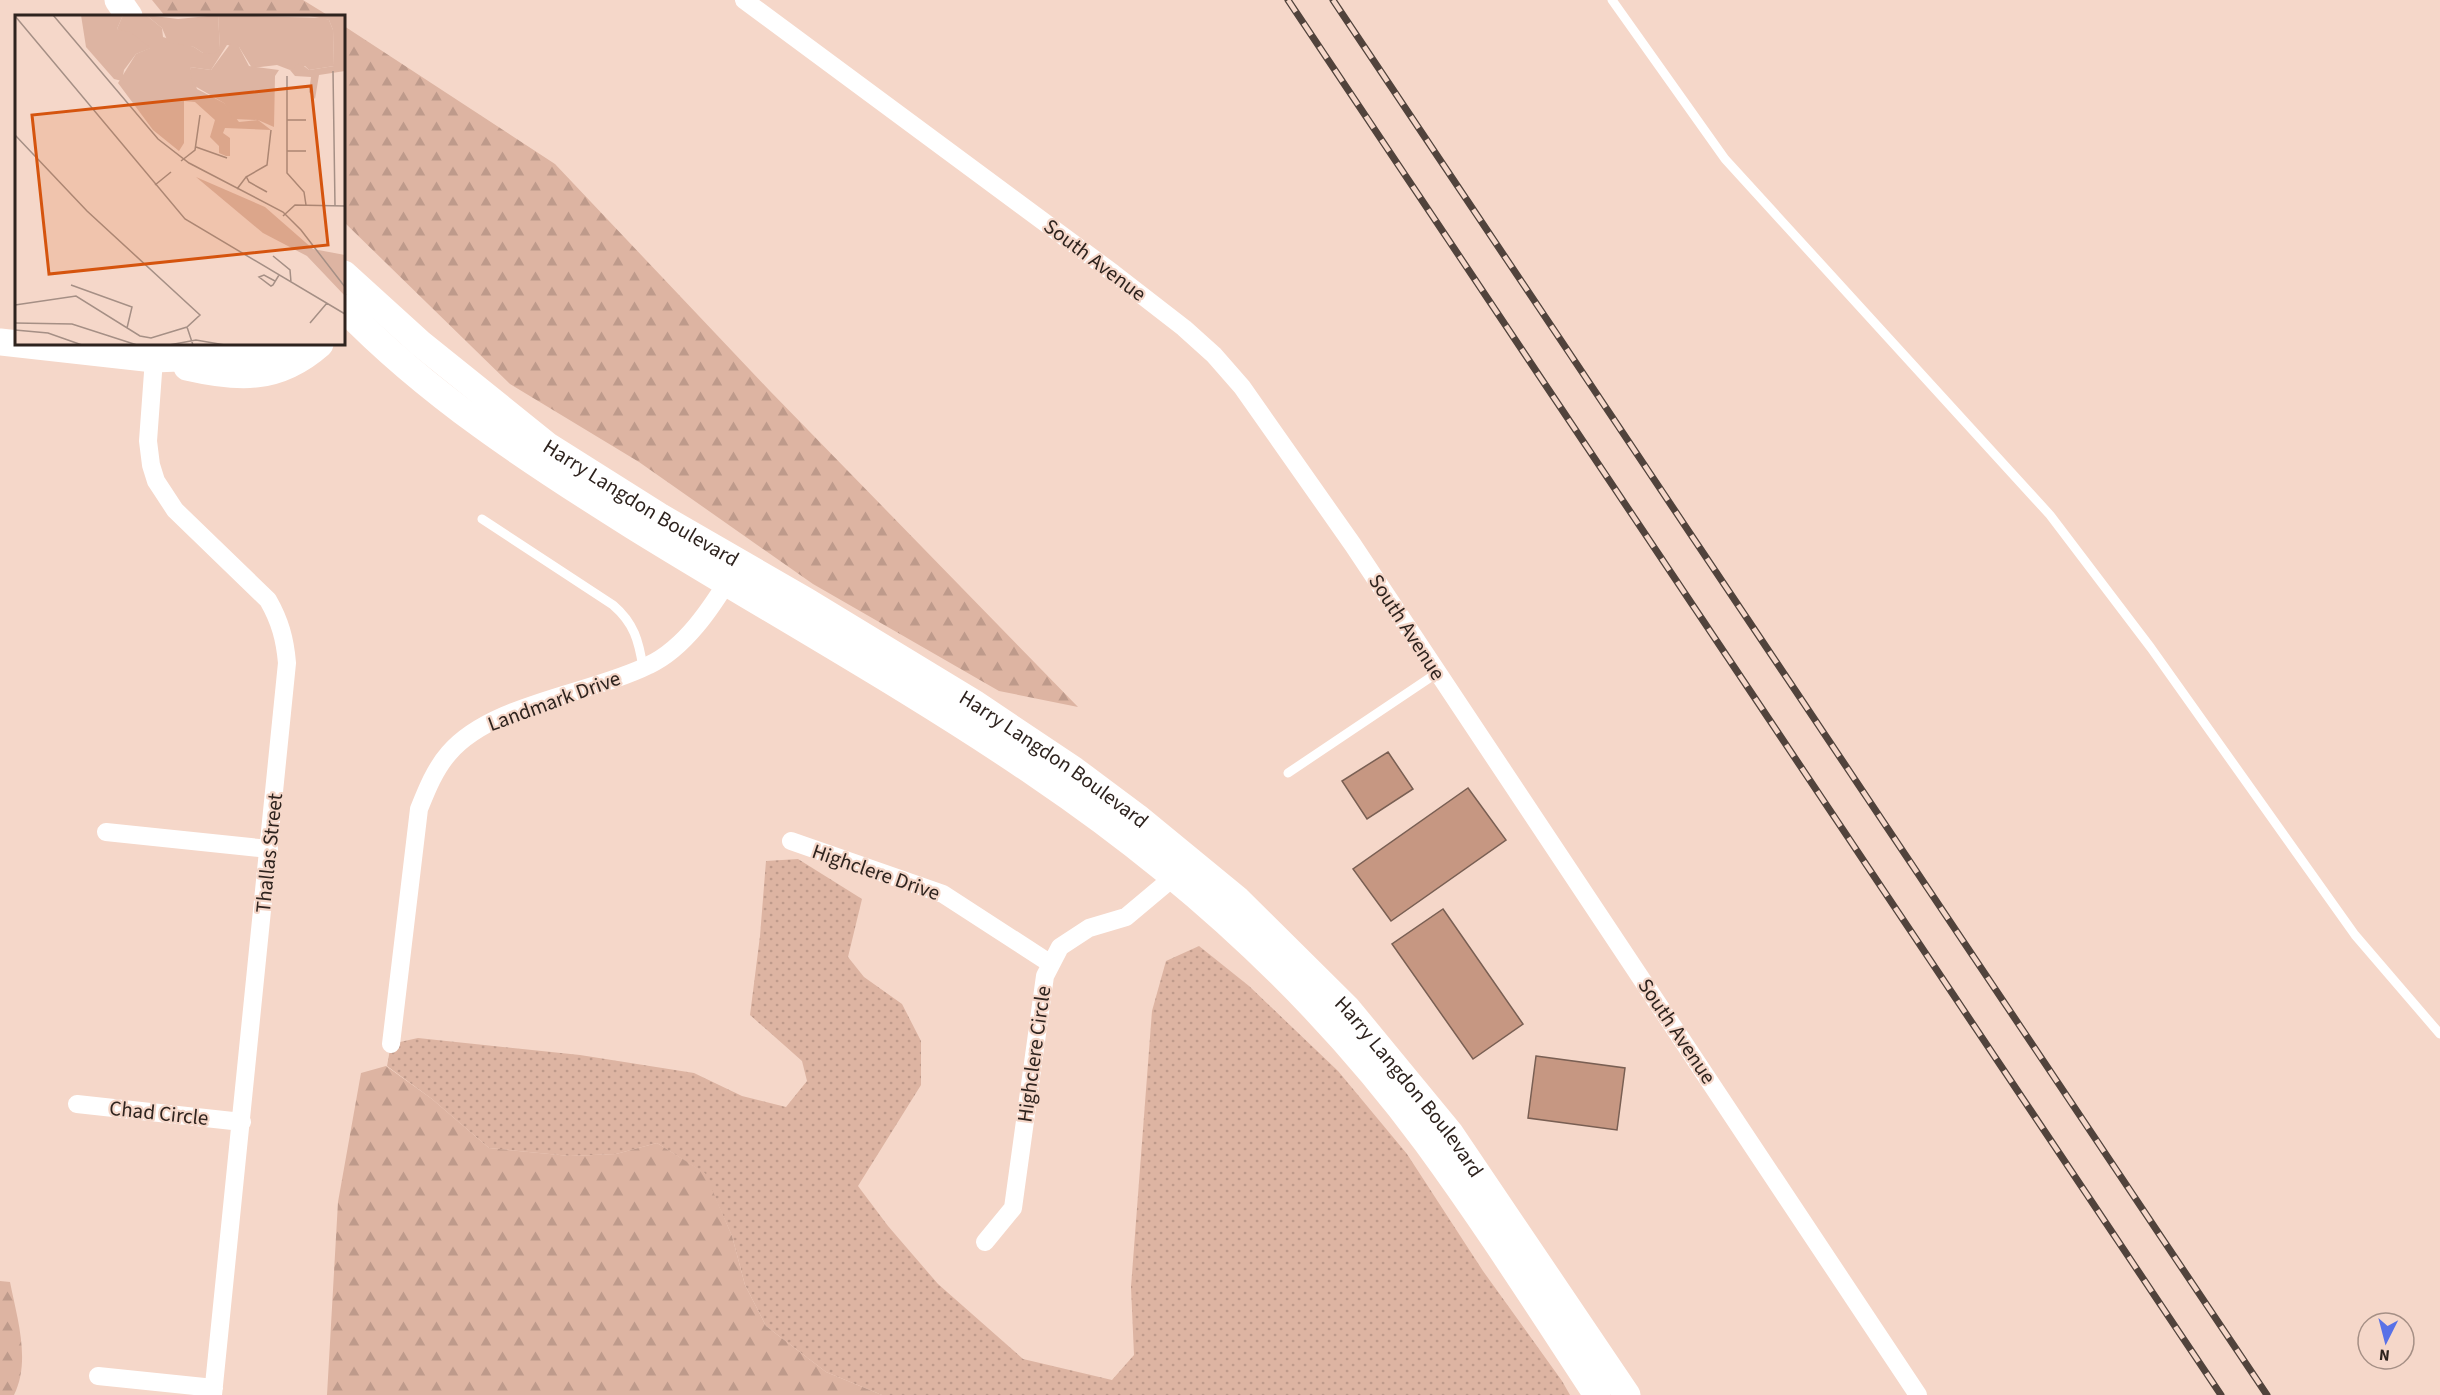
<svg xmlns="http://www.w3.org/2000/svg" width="2440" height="1395" font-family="'Source Sans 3',sans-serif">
	<defs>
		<pattern id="grass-dots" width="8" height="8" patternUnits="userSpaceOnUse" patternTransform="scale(1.5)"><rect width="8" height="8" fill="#ddb4a2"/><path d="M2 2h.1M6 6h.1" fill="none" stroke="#be9a8b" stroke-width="1.8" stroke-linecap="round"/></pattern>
		<pattern id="forest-firs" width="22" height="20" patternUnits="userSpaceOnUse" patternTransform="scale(1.5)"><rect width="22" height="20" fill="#ddb4a2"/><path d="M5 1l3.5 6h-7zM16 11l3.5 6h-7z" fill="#be9a8b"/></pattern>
	</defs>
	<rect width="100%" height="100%" fill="#f5d7c9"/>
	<!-- grass -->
	<path fill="url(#grass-dots)" d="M798,859L862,899L848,957L864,977L902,1004L921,1041V1085L858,1186L888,1226L938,1284L1023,1359L1112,1380L1134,1355L1131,1287L1152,1011L1166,961L1199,946L1249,986L1338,1071L1407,1154L1483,1271L1562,1381L1570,1395H882L826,1372L766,1326L745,1285L732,1236L704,1173L657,1143L616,1154L570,1156L489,1148L432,1099L387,1066L391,1044L418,1038L580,1055L694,1073L742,1096L786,1107L807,1081L802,1061L750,1015L760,936L766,861Z"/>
	<!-- forest -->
	<path fill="url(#forest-firs)" d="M152,0H303L329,16H165Z
		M344,26L555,164L769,390L1078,707L999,691L813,584L639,462L510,384L344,222Z
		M386,1066L432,1099L489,1148L570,1156L616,1154L657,1143L705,1173L732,1236L745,1285L766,1326L826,1372L882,1395H327L338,1202L361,1073Z
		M0,1281L10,1282C17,1318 31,1361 14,1395H0Z"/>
	<!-- building -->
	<path fill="#c69782" stroke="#795f53" stroke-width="1.5" d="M1388,752L1413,789L1367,819L1342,781Z
		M1468,788L1506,840L1391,921L1353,869Z
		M1443,909L1523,1024L1473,1059L1392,944Z
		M1536,1056L1625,1068L1617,1130L1528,1118Z"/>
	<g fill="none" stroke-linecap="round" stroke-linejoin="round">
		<!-- service -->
		<path stroke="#fff" stroke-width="9" d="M1612,0L1725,159L2050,515L2151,648L2355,935L2440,1034
			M482,519L613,605C634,623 639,641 643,668
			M1288,773L1437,673"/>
		<!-- minor -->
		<path stroke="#fff" stroke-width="18" d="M744,0L1113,273L1184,328L1214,355L1242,387L1353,545L1918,1395
			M154,359L148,441L151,465L156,481L175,510L268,600C280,621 285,639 287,663L213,1395
			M106,832L269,849
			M791,841L943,894L1051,964
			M391,1044L419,809C427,789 435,769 449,753C492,703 591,694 649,665C685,648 712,607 732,574
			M77,1104L242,1122
			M985,1242L1013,1208L1045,976L1060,947L1089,928L1126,917L1182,870
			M98,1376L214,1388"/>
		<!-- secondary -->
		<g stroke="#fff" stroke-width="27">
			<path d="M118,0L129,16"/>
			<path id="s1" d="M344,274L420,343L548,446L659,516L806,601L974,703L1074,770L1137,817L1238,900L1347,1008L1450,1133L1627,1395"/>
			<path d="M344,308C428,395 531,462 633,526C767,609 905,685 1036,774C1184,874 1320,998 1427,1143C1487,1225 1541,1310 1597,1395"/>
			<path d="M0,342L154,359L254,355L286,344"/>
			<path d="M187,367C239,379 278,381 320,344"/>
		</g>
		<defs>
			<path id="rail" d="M1288,0L2221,1395
				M1333,0L2267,1395"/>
		</defs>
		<!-- rail casing -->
		<use href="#rail" stroke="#51433c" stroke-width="7"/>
		<!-- rail -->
		<use href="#rail" stroke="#f5d7c9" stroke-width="4.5" stroke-dasharray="14" stroke-linecap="butt"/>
	</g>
	<g text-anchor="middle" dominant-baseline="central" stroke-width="4.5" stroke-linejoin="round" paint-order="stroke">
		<!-- street labels -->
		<g font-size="21" fill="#2e231e" stroke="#f5d7c9">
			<text transform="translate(1095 260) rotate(37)">South Avenue</text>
			<text stroke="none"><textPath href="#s1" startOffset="376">Harry Langdon Boulevard</textPath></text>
			<text transform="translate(1407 627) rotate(57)">South Avenue</text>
			<text transform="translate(554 701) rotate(-20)">Landmark Drive</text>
			<text stroke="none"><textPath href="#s1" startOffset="862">Harry Langdon Boulevard</textPath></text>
			<text transform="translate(269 853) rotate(-84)">Thallas Street</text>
			<text transform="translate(876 872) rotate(19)">Highclere Drive</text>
			<text transform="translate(1677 1031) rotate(56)">South Avenue</text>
			<text transform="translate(1034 1054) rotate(-82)">Highclere Circle</text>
			<text stroke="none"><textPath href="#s1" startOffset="1348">Harry Langdon Boulevard</textPath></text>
			<text transform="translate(159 1113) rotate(6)">Chad Circle</text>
		</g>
	</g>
	<!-- overview -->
	<g transform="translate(15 15)">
		<rect width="330" height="330" fill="#f5d7c9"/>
		<path d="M108,0H131L147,13L148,22L179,32L188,38L205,33L203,0L308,3L314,5L318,15L319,51L294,55L290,51L275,55L262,50L237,53L224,32L212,30L196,55L175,52L182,74L209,88L224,107L243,105L256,115L210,113L208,118L215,123V141H211L204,138V131L195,122L200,105L180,87L169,86V128L164,136L138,115L103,68L121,39L135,33L102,14Z" fill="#ddb4a2"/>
		<path d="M66,0H108L102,14L115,17L136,33L121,39L109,55L107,66L99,64L71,32ZM131,0L163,4L203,0L205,33L200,39L188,38L179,32L153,27L147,13ZM290,0H330V56L304,60L300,84L294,77L296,62L280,61L275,55L285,48L294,55L319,51L318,15L314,5ZM216,28H222L234,51L264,55L260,61L259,112L243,105L218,104L209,88L178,70L175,52L196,55ZM181,162L250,192L298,234L330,240V281L292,241L248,218Z" fill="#ddb4a2"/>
		<path fill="none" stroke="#a58f85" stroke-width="1.5" d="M38,0L143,124L174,148L268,197L286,215L330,272M0,1L170,204L330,299M318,56L320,191M272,61V158L289,177L291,190M272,105H291M0,120L72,196L185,300L172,312L136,323L125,321L61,281L0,290M181,132L212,143M272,136H291M166,146L180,135L185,100M231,161L234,167L252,177M140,170L156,157M222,174L231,162L252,150L256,115M268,201L280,190L330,191M258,241L275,255L276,267M260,266L249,260L244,262L256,271L258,270L264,260M56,270L117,292L112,313M0,308L57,309L122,330M295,308L312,288M172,312L178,330M0,315L33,318L67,330M154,330L181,325L210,330"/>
		<path fill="#d5540e" fill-opacity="0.15" stroke="#d5540e" stroke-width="3" d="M296,71L313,230L34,259L17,100Z"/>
		<rect width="330" height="330" fill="none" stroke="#2e231e" stroke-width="3"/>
	</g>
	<!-- north arrow -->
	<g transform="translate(2386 1341) rotate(186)"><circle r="28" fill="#f5d7c9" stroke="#a58f85" stroke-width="1.5"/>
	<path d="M0-4.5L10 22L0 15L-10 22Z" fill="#5871e7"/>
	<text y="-9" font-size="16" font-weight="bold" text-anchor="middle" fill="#2e231e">N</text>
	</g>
</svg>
